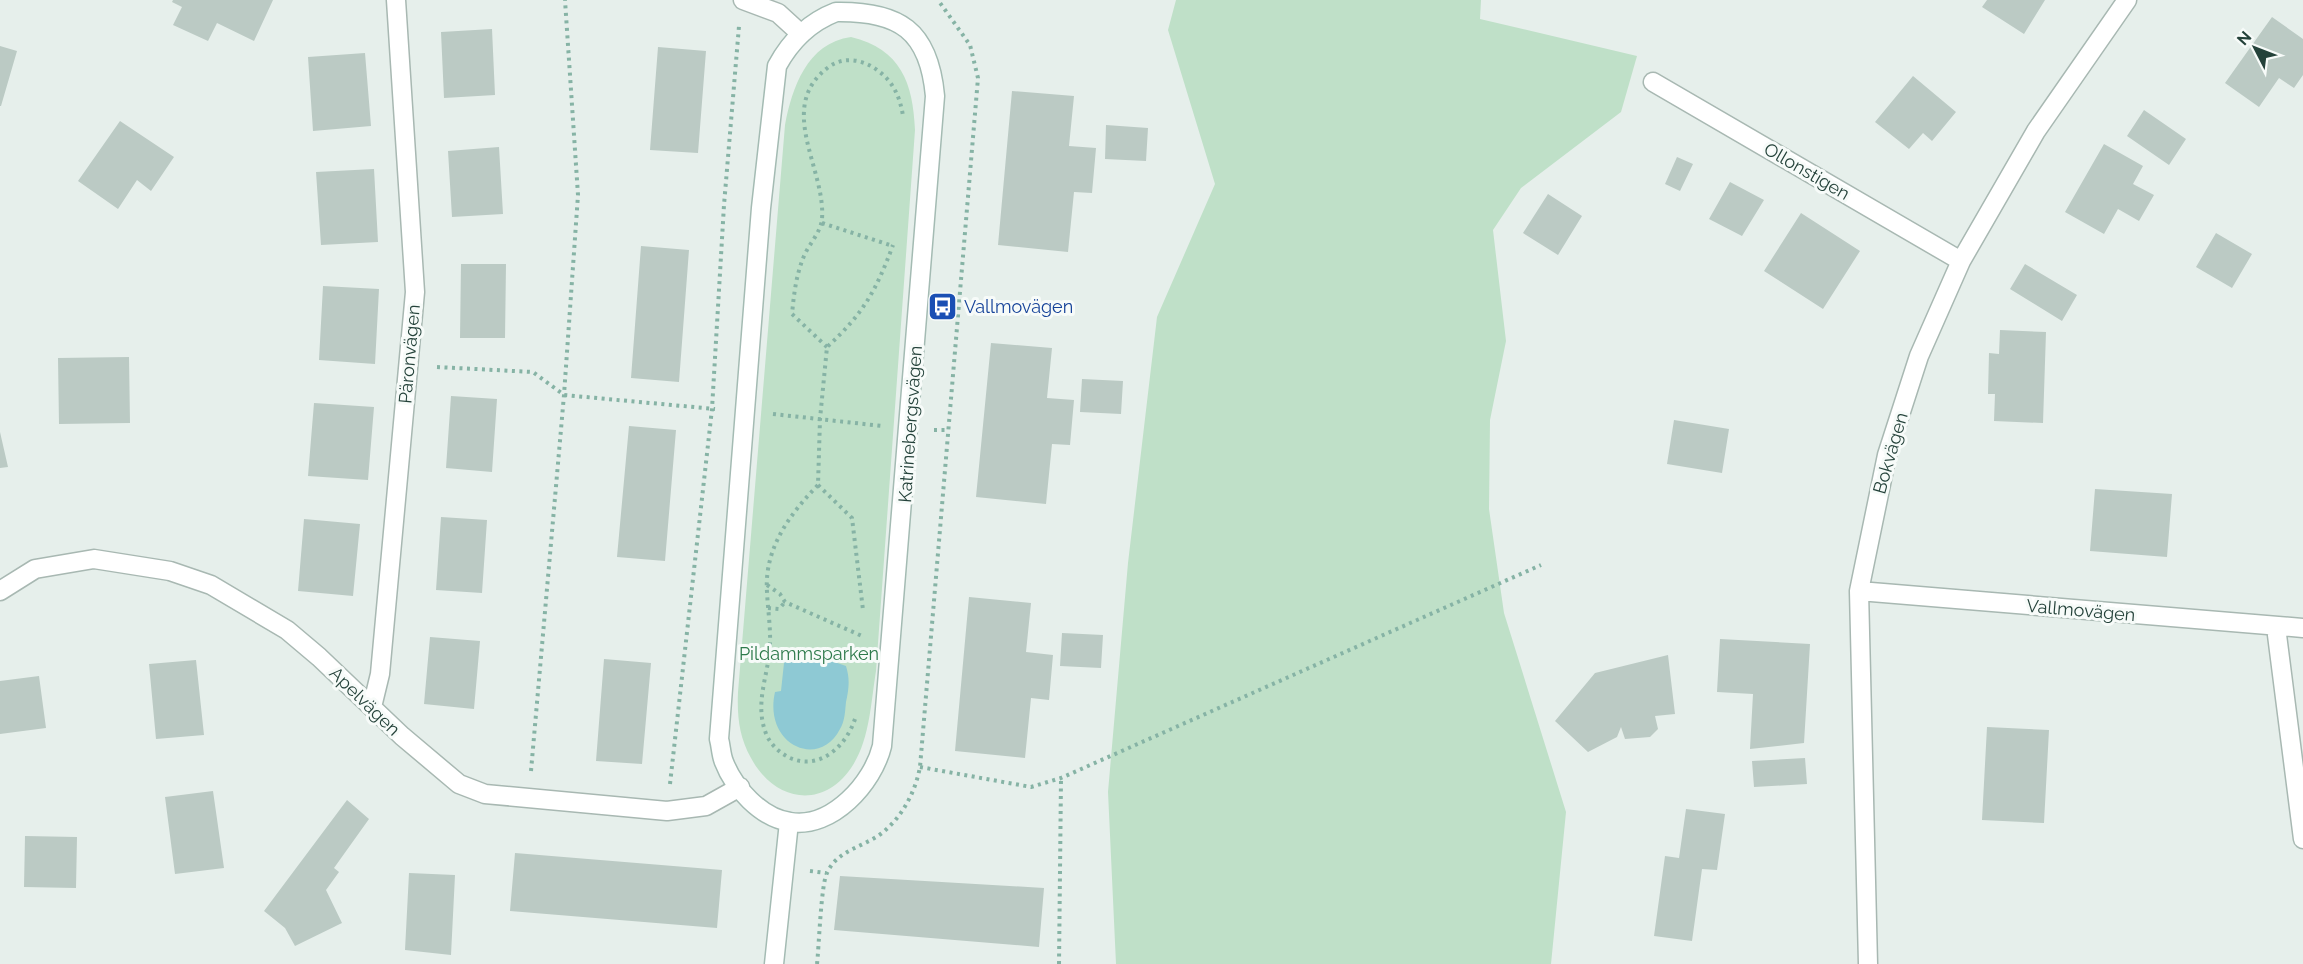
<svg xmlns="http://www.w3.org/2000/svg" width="2303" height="964" font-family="Raleway,sans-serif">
	<rect width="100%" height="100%" fill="#e6efeb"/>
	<!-- green -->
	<path fill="#bfe0c8" d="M1176,0H1481L1480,19L1637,56L1621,112L1521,188L1493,230L1506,341L1490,420L1489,509L1504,613L1566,812L1551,964H1116L1108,792L1128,563L1157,317L1215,184L1168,30Z
		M851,37C901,49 913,83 915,130L876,671C871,701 870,738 853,765C825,810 775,803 751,758C739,737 737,716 738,692L785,125C792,88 807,43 851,37Z"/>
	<!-- water -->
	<path fill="#8ec9d4" d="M800,650L846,666C850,679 849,688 846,702C845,711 845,721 840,729C819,770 763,745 775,692L781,691L784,663Z"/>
	<!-- building -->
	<path fill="#bbcac4" d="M173,0H273L254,41L217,23L208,41L173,25L182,7L172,2Z
		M1987,0H2045L2024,34L1982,7Z
		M2272,17L2303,39V75L2294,88L2279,78L2259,107L2225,83Z
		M492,29L495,95L444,98L441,32Z
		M0,46L17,51L1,106H0Z
		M658,47L706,51L698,153L650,150Z
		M365,53L371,126L313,131L308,57Z
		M1913,76L1956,112L1932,141L1923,133L1909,149L1875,122Z
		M1012,91L1074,96L1069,146L1096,148L1092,193L1074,192L1068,252L998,245Z
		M2144,110L2186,139L2169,165L2127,136Z
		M120,121L174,157L151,191L137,180L118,209L78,181Z
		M1106,125L1148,128L1146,161L1105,159Z
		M2104,144L2143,166L2133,184L2154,195L2139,221L2118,209L2104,234L2065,212Z
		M499,147L503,214L452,217L448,151Z
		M1677,157L1693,164L1680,191L1665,184Z
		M374,169L378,242L321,245L316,172Z
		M1730,182L1764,200L1742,236L1709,219Z
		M1548,194L1582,216L1558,255L1523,233Z
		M1801,213L1860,251L1823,309L1764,271Z
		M2216,233L2252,254L2232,288L2196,267Z
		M641,246L689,250L679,382L631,378Z
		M461,264H506L505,338H460Z
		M2025,264L2077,295L2062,321L2010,289Z
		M323,286L379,289L375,364L319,360Z
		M2000,330L2046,332L2043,423L1994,421L1995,394H1988L1989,353L1999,354Z
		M991,343L1052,348L1047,398L1074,400L1070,445L1052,444L1046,504L976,497Z
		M129,357L130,423L59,424L58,358Z
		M1082,379L1123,381L1121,414L1080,412Z
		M451,396L497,399L492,472L446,468Z
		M314,403L374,407L368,480L308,476Z
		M1674,420L1729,429L1722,473L1667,464Z
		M629,426L676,430L665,561L617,557Z
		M0,432L8,467L0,468Z
		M2095,489L2172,494L2167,557L2090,551Z
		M441,517L487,520L482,593L436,590Z
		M304,519L360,524L353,596L298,591Z
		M969,597L1031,603L1026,652L1053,655L1049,700L1031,698L1025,758L955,751Z
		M1062,633L1103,635L1101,668L1060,666Z
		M430,637L480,641L474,709L424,704Z
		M1720,639L1810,644L1804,743L1750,749L1753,694L1717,692Z
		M1668,655L1675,714L1655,716L1658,729L1650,737L1625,739L1621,727L1617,737L1588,752L1555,721L1595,673Z
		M604,659L651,663L642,764L596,761Z
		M196,660L204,735L156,739L149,664Z
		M39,676L46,728L0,734V681Z
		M1987,727L2049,730L2044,823L1982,820Z
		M1805,758L1807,784L1754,787L1752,761Z
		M213,791L224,868L175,874L165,797Z
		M347,800L369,819L334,868L339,872L326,890L342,923L295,946L285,928L264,911Z
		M1686,809L1725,814L1717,870L1702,869L1692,941L1654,936L1665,856L1679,858Z
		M25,836L77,837L76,888L24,887Z
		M515,853L722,870L717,928L510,911Z
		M409,873L455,875L451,955L405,950Z
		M840,876L1044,888L1039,947L834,930Z"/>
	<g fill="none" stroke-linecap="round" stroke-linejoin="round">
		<defs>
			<path id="street" d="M743,0L778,13L801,34
				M1653,82L1961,261
				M0,591L35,569L94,559L170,571L211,585L287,630L319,657L402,736L459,784L485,794L667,811L706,806L740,787
				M1859,591L2303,628
				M2276,627L2303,839
				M372,707L380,674L415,292L396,0
				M1868,964L1859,591L1887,455L1919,356L1961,261L2036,131L2127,0"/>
			<path id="secondary" d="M836,12C899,11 929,30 935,96L882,746C873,783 832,829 790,822C761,818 734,788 724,762C721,755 721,746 719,739L761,208L777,66C790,42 810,22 836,12Z
				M774,964L789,822"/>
		</defs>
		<!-- street casing -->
		<use href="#street" stroke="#a8b8b2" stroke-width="21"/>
		<!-- secondary casing -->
		<use href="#secondary" stroke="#a4bbb3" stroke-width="21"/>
		<!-- path -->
		<path stroke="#86b3a5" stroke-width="4" stroke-dasharray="3 4.5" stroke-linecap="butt" d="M822,223L893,246
			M827,347L792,314C794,294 796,275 804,256C809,244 821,232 822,219C826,168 774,106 830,66C845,56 864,60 877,70C893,81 900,97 903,116
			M437,367L533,372L564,395L715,409
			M773,414L882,426
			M934,430H948
			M818,485L852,518L863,610
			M767,585L780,594L785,602L862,636
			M768,608L779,609L785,602
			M855,719C846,746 820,771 790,758C780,753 772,746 767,736C755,708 765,684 769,656C772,635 768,613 767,592C764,549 789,515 818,485L820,419L827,347C863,314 876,291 893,245
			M920,767L1031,787L1061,778L1541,565
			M531,771L564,395L578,195L565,0
			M670,784L712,409L724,205L739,26
			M810,871L826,873
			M817,964C819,947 821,884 827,873C837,850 864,847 882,833C902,817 915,793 920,767L978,78L970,45L938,0
			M1059,964L1061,779"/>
		<!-- street -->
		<use href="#street" stroke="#fff" stroke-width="18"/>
		<!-- secondary -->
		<use href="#secondary" stroke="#fff" stroke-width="18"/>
	</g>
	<!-- icons -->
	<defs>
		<symbol id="bus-square" viewBox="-11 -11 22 22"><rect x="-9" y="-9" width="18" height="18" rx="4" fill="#1a4fb4" stroke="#f7fbf9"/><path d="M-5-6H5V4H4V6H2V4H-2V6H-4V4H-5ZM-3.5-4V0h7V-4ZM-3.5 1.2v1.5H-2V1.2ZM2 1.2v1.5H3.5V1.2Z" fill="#fff"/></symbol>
	</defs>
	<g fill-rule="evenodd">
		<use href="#bus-square" x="926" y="290" width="33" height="33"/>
	</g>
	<g text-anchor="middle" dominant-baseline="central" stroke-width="6" stroke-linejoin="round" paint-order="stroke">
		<!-- street labels -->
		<g font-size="18" fill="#24423a" stroke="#f7fbf9">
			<text transform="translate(1807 171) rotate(30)">Ollonstigen</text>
			<text transform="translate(409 354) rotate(-85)">Päronvägen</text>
			<text transform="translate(910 424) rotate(-86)">Katrinebergsvägen</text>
			<text transform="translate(1890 453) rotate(-74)">Bokvägen</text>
			<text transform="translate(2081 610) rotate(5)">Vallmovägen</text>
			<text transform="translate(365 701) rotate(44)">Apelvägen</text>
		</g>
		<!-- transit labels -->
		<g font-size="18" fill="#164399" stroke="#f7fbf9" text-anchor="start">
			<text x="964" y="306">Vallmovägen</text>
		</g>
		<!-- park labels -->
		<g font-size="18" fill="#2d7a4b" stroke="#f7fbf9">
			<text x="809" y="653">Pildammsparken</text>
		</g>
	</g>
	<!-- north arrow -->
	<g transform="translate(2255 48) rotate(312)" stroke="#f7fbf9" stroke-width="4.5" paint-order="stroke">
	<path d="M0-4.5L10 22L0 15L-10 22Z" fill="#24423a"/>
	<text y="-9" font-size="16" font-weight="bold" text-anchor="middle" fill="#24423a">N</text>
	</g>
</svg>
